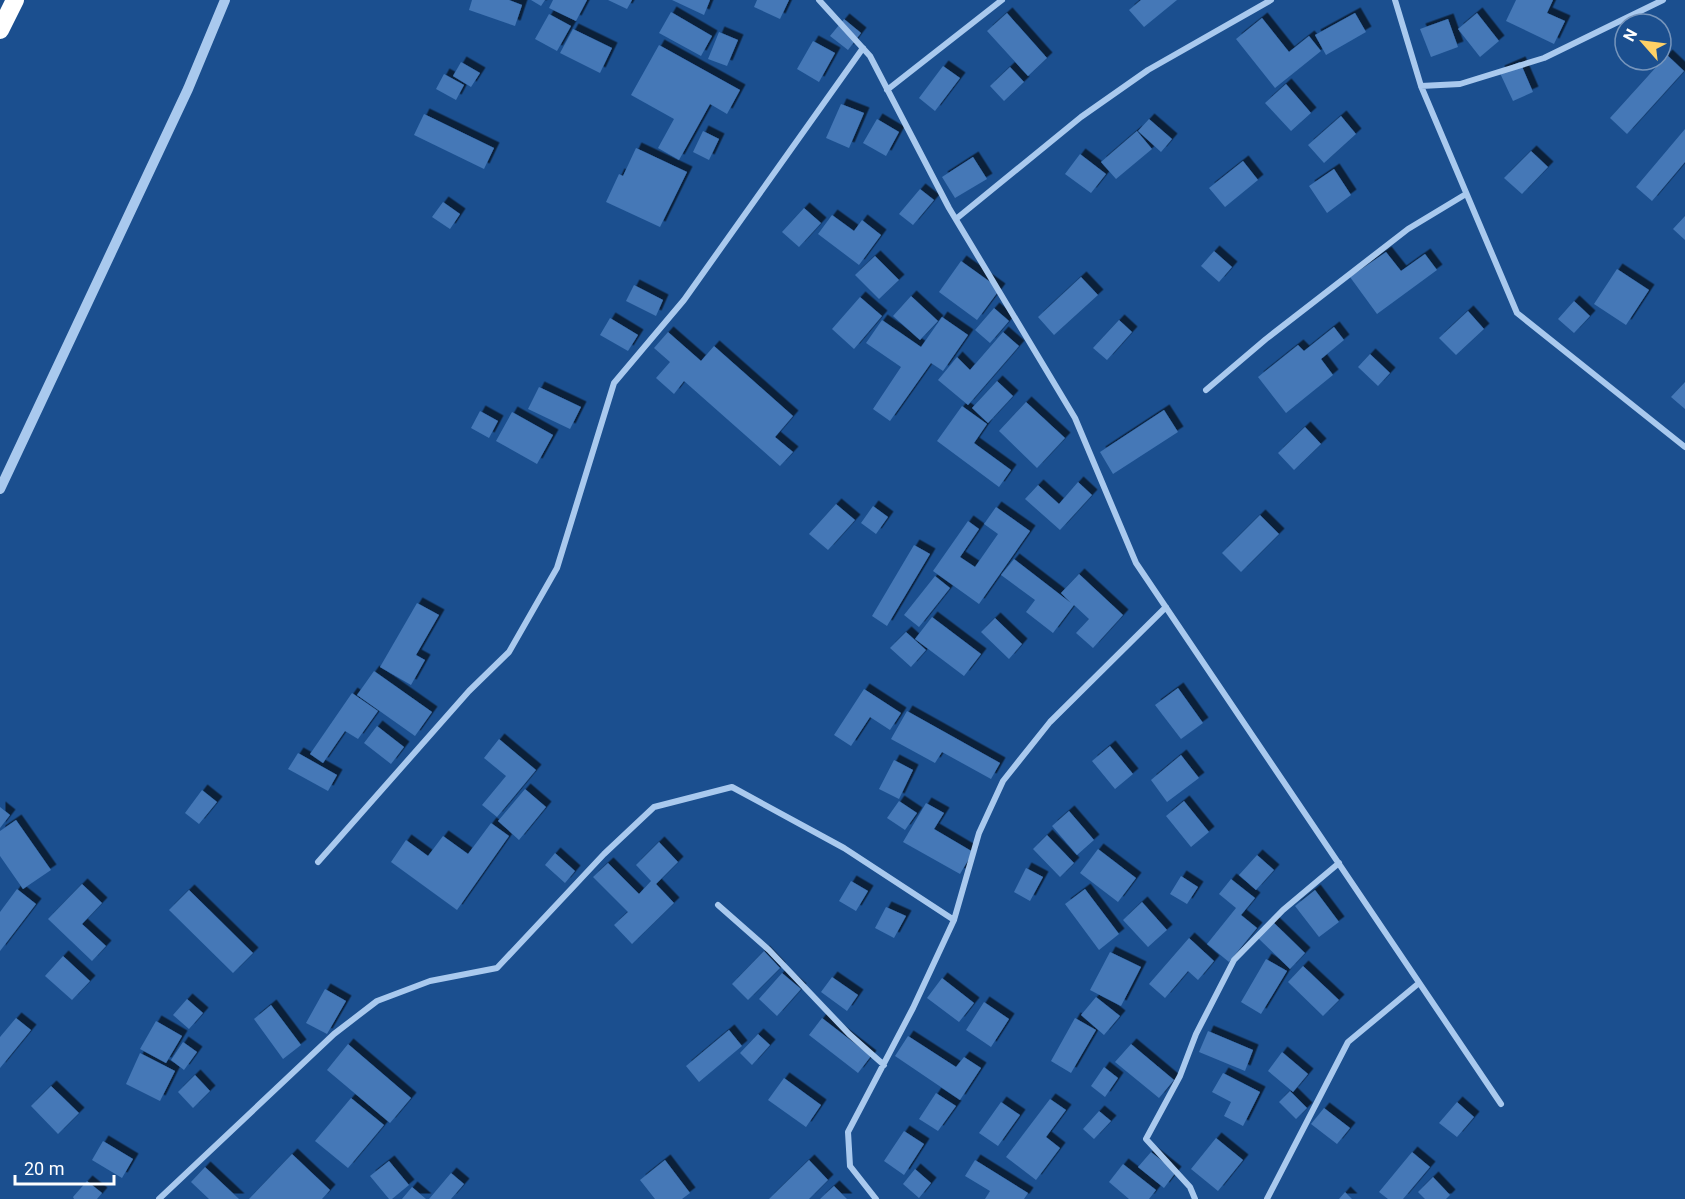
<svg xmlns="http://www.w3.org/2000/svg" width="1685" height="1199" font-family="Roboto,sans-serif">
	<defs>
		<filter id="shadow"><feDropShadow dx="5.5" dy="-5.5" stdDeviation="0" flood-color="#0009"/></filter>
	</defs>
	<rect width="100%" height="100%" fill="#1b4f8f"/>
	<!-- building -->
	<path fill="#4478b7" filter="url(#shadow)" d="M472,0H509L522,5L515,26L469,10Z
		M531,0H545L541,6Z
		M553,0H587L576,21L549,8Z
		M608,0H632L627,9Z
		M672,0H710L704,15Z
		M757,0H789L780,19L754,7Z
		M1141,0H1177L1144,27L1129,10Z
		M1516,0H1553L1547,13L1565,21L1554,44L1506,21Z
		M671,12L712,36L701,56L659,33Z
		M1007,13L1047,58L1028,76L987,31Z
		M1355,13L1366,32L1326,55L1315,35Z
		M1477,13L1499,41L1480,57L1458,29Z
		M549,14L571,26L557,51L535,39Z
		M1262,18L1289,52L1309,36L1321,51L1275,88L1236,39Z
		M844,19L861,33L848,50L830,36Z
		M1448,19L1458,47L1431,57L1420,29Z
		M573,29L612,48L600,73L560,53Z
		M719,32L738,40L727,66L708,59Z
		M813,41L835,53L819,82L797,69Z
		M659,45L740,90L727,114L710,104L679,160L658,148L674,119L631,95Z
		M1667,55L1684,71L1627,134L1610,118Z
		M461,62L480,73L471,87L453,76Z
		M1520,62L1533,92L1513,101L1499,71Z
		M943,66L960,78L935,111L919,98Z
		M1010,67L1024,82L1004,101L990,86Z
		M444,74L464,85L456,100L436,89Z
		M1286,84L1311,113L1291,131L1265,103Z
		M841,104L864,113L849,148L826,138Z
		M424,114L494,148L484,169L414,135Z
		M1341,116L1356,134L1324,163L1308,145Z
		M877,119L899,132L886,156L863,143Z
		M1149,119L1172,139L1161,152L1138,131Z
		M1685,129V162L1652,201L1636,187Z
		M703,131L719,139L709,160L693,152Z
		M1137,131L1152,149L1116,179L1101,162Z
		M636,148L687,172L660,227L606,202L619,174L623,176Z
		M1531,151L1548,167L1522,194L1504,178Z
		M1080,154L1106,174L1091,193L1065,174Z
		M973,157L987,179L955,198L942,177Z
		M1243,161L1258,180L1225,207L1209,188Z
		M1334,169L1351,195L1327,213L1309,186Z
		M920,189L934,200L913,225L899,214Z
		M443,202L460,214L450,229L432,217Z
		M804,208L821,223L799,247L782,232Z
		M832,215L854,231L862,220L881,235L859,265L818,234Z
		M1685,216V240L1673,229Z
		M1214,251L1232,267L1219,282L1201,266Z
		M1386,252L1401,271L1425,254L1437,270L1377,314L1350,277Z
		M875,256L899,280L879,299L855,275Z
		M961,261L1000,289L977,320L939,292Z
		M1617,269L1649,290L1626,325L1594,304Z
		M1081,277L1098,295L1054,335L1038,317Z
		M634,285L663,300L656,316L626,301Z
		M911,296L938,321L920,340L893,316Z
		M860,297L882,316L854,349L832,329Z
		M1574,301L1590,316L1574,333L1558,319Z
		M994,308L1009,321L990,343L975,330Z
		M1468,311L1484,329L1456,355L1439,338Z
		M942,317L968,335L943,371L931,363L890,421L873,409L901,367L866,343L882,320L921,347Z
		M610,318L638,335L628,351L600,335Z
		M1119,320L1132,332L1107,360L1093,348Z
		M1334,327L1344,340L1321,359L1333,375L1286,413L1258,377L1298,345L1304,351Z
		M668,332L701,361L714,346L793,416L775,437L793,452L780,466L684,381L674,394L656,378L670,362L654,348Z
		M1003,332L1019,346L968,405L938,380L957,357L970,370Z
		M1370,354L1390,373L1378,386L1358,367Z
		M997,381L1013,396L988,423L972,408Z
		M1685,382V409L1671,397Z
		M539,387L581,407L570,429L528,409Z
		M1026,402L1065,438L1037,468L999,431Z
		M962,406L987,424L974,443L1011,470L999,487L937,441Z
		M1164,410L1178,432L1113,474L1100,452Z
		M480,411L498,421L489,438L471,428Z
		M512,412L553,435L537,464L496,441Z
		M1305,427L1321,444L1294,470L1278,453Z
		M1078,482L1092,495L1060,530L1025,499L1038,485L1059,504Z
		M836,504L855,520L828,550L809,534Z
		M873,506L888,517L876,534L861,523Z
		M996,507L1030,531L979,604L933,571L968,521L979,529L960,557L975,567L998,534L984,524Z
		M1260,515L1279,534L1241,572L1222,553Z
		M914,545L930,554L887,626L872,616Z
		M1014,559L1071,603L1061,593L1079,574L1123,615L1093,648L1076,633L1089,619L1074,605L1053,633L1026,612L1035,600L1001,575Z
		M935,576L950,588L919,627L904,615Z
		M417,603L439,615L416,655L425,660L411,685L380,667Z
		M932,617L981,654L964,676L915,639Z
		M995,618L1022,644L1009,659L981,632Z
		M906,632L926,650L911,667L890,648Z
		M374,671L432,712L415,736L357,695Z
		M1178,688L1203,723L1181,739L1155,705Z
		M864,689L901,713L890,730L870,717L851,746L834,735Z
		M352,693L378,711L358,739L345,731L323,763L310,754Z
		M907,711L1000,763L991,779L942,752L935,763L891,739Z
		M377,726L404,747L391,764L364,743Z
		M499,739L536,770L497,817L482,805L506,776L484,758Z
		M1110,746L1133,774L1115,789L1092,761Z
		M298,753L337,775L328,791L288,769Z
		M1181,755L1199,778L1167,802L1151,780Z
		M894,760L913,770L899,799L879,789Z
		M525,789L546,807L519,840L498,821Z
		M202,790L217,802L199,824L185,813Z
		M899,801L917,813L905,830L887,818Z
		M1184,801L1209,832L1191,847L1166,816Z
		M926,803L944,813L934,829L973,852L960,874L903,842Z
		M0,807L10,815L0,828Z
		M1069,811L1094,840L1077,855L1052,826Z
		M16,820L51,870L23,889L0,856V831Z
		M491,823L509,836L457,910L391,862L406,840L428,856L443,836L468,854Z
		M1047,835L1074,863L1060,877L1033,849Z
		M659,842L678,862L656,884L674,903L632,944L614,925L628,912L593,877L608,863L639,894L651,881L636,865Z
		M1098,849L1136,878L1118,902L1080,873Z
		M555,853L575,871L565,883L545,865Z
		M1257,855L1274,870L1256,890L1239,875Z
		M1026,868L1043,877L1030,901L1014,892Z
		M1181,876L1198,887L1187,904L1170,894Z
		M1231,879L1255,898L1241,915L1257,928L1229,962L1207,944L1236,908L1219,894Z
		M851,881L868,891L856,911L839,901Z
		M82,884L102,903L82,924L106,946L92,961L48,919Z
		M17,889L36,904L0,951V912Z
		M1085,889L1119,934L1099,950L1065,904Z
		M189,890L253,953L233,973L169,910Z
		M1315,890L1339,922L1319,937L1295,906Z
		M1142,902L1167,930L1148,947L1123,920Z
		M886,907L906,916L894,938L875,928Z
		M1273,922L1305,953L1290,969L1258,938Z
		M1189,938L1214,961L1198,980L1188,971L1165,998L1149,984Z
		M764,951L780,968L748,1000L732,984Z
		M1110,952L1141,967L1121,1006L1090,990Z
		M63,956L90,981L72,1000L45,976Z
		M1266,959L1287,971L1261,1014L1241,1002Z
		M1303,966L1339,1000L1323,1016L1288,982Z
		M782,973L801,989L777,1016L759,999Z
		M832,977L858,995L847,1011L821,992Z
		M942,978L974,1003L959,1022L927,998Z
		M325,989L346,1001L327,1034L306,1023Z
		M1096,997L1120,1016L1104,1035L1081,1015Z
		M187,999L203,1013L189,1029L173,1015Z
		M984,1002L1009,1019L991,1047L966,1030Z
		M271,1005L301,1045L283,1059L254,1019Z
		M16,1018L31,1030L0,1068V1037Z
		M822,1018L871,1056L858,1073L809,1035Z
		M1075,1018L1096,1030L1071,1073L1051,1061Z
		M156,1021L182,1036L166,1063L140,1049Z
		M729,1030L742,1046L699,1082L686,1066Z
		M1208,1031L1253,1050L1245,1071L1199,1052Z
		M758,1034L770,1045L752,1065L740,1053Z
		M908,1036L956,1067L964,1057L981,1068L960,1100L895,1056Z
		M183,1042L197,1052L184,1070L171,1060Z
		M348,1044L411,1098L390,1123L327,1070Z
		M1131,1044L1174,1080L1159,1098L1115,1062Z
		M1282,1052L1308,1074L1293,1092L1268,1071Z
		M140,1053L175,1071L160,1101L126,1084Z
		M1104,1067L1118,1078L1105,1097L1091,1086Z
		M1223,1073L1260,1092L1243,1126L1224,1116L1231,1102L1212,1092Z
		M195,1075L210,1091L193,1108L178,1092Z
		M784,1078L821,1105L806,1127L768,1100Z
		M51,1086L79,1113L58,1134L31,1106Z
		M1290,1091L1307,1108L1296,1119L1279,1102Z
		M936,1093L956,1106L938,1131L919,1119Z
		M351,1098L384,1125L348,1168L315,1141Z
		M1050,1099L1066,1110L1046,1137L1060,1148L1036,1180L1006,1157Z
		M1001,1102L1020,1115L998,1146L979,1133Z
		M1457,1102L1474,1117L1457,1137L1439,1123Z
		M1324,1108L1350,1128L1337,1144L1311,1124Z
		M1099,1111L1111,1121L1094,1139L1083,1129Z
		M904,1131L924,1144L904,1175L884,1161Z
		M1216,1138L1243,1160L1218,1191L1191,1169Z
		M103,1141L133,1159L122,1178L92,1160Z
		M1151,1152L1176,1172L1164,1188L1138,1167Z
		M1412,1152L1430,1167L1403,1199H1388L1379,1192Z
		M292,1154L330,1190L322,1199H249Z
		M665,1160L690,1193L682,1199H655L640,1180Z
		M809,1160L828,1180L809,1199H769Z
		M975,1160L1028,1193L1024,1199H985L990,1191L965,1176Z
		M389,1161L409,1185L392,1199H389L370,1176Z
		M1123,1164L1156,1190L1149,1199H1129L1109,1182Z
		M205,1167L239,1199H209L191,1182Z
		M915,1169L931,1183L919,1198L903,1184Z
		M451,1173L464,1184L451,1199H429Z
		M1433,1177L1450,1195L1446,1199H1425L1418,1192Z
		M87,1181L102,1193L97,1199H74L73,1197Z
		M834,1186L847,1199H820Z
		M412,1187L426,1199H402Z
		M1345,1192L1352,1199H1339Z"/>
	<g fill="none" stroke-linecap="round" stroke-linejoin="round">
		<!-- minor -->
		<path stroke="#a9c9ee" stroke-width="6" d="M819,0L870,56L949,208L1075,418L1136,563L1501,1104
			M1395,0L1421,86L1517,313L1685,447
			M1421,86L1460,84L1544,58L1663,0
			M887,90L1002,0
			M956,219L1081,117L1148,70L1271,0
			M1206,390L1266,339L1408,229L1466,194
			M318,862L469,691L509,652L557,568L614,383L684,300L863,48
			M718,905L769,950L849,1034L884,1065
			M159,1199L334,1034L377,1001L430,981L497,968L604,854L654,807L732,787L844,848L954,920
			M876,1199L850,1166L848,1132L913,1008L954,920L979,833L1003,781L1050,722L1166,607
			M1195,1199L1190,1187L1146,1139L1180,1076L1196,1034L1234,960L1283,910L1339,863
			M1267,1199L1348,1042L1419,983"/>
		<!-- tertiary -->
		<path stroke="#a9c9ee" stroke-width="10" d="M0,489L188,89L225,0"/>
		<!-- motorway -->
		<path stroke="#fff" stroke-width="18" d="M0,30L15,0"/>
	</g>
	<!-- north arrow -->
	<g transform="translate(1643 42) rotate(298)"><circle r="28" fill="#1b4f8f" stroke="#7695bc" stroke-width="1.5"/>
	<path d="M0-4.5L10 22L0 15L-10 22Z" fill="#ffd166"/>
	<text y="-9" font-size="16" font-weight="bold" text-anchor="middle" fill="#ffffff">N</text>
	</g>
	<!-- scale -->
	<path d="M15 1175v9h99v-9" fill="none" stroke="#ffffff" stroke-width="3"/>
	<text x="24" y="1175" font-size="18" fill="#ffffff" stroke="#1b4f8f" stroke-width="4.5" paint-order="stroke">20 m</text>
</svg>
